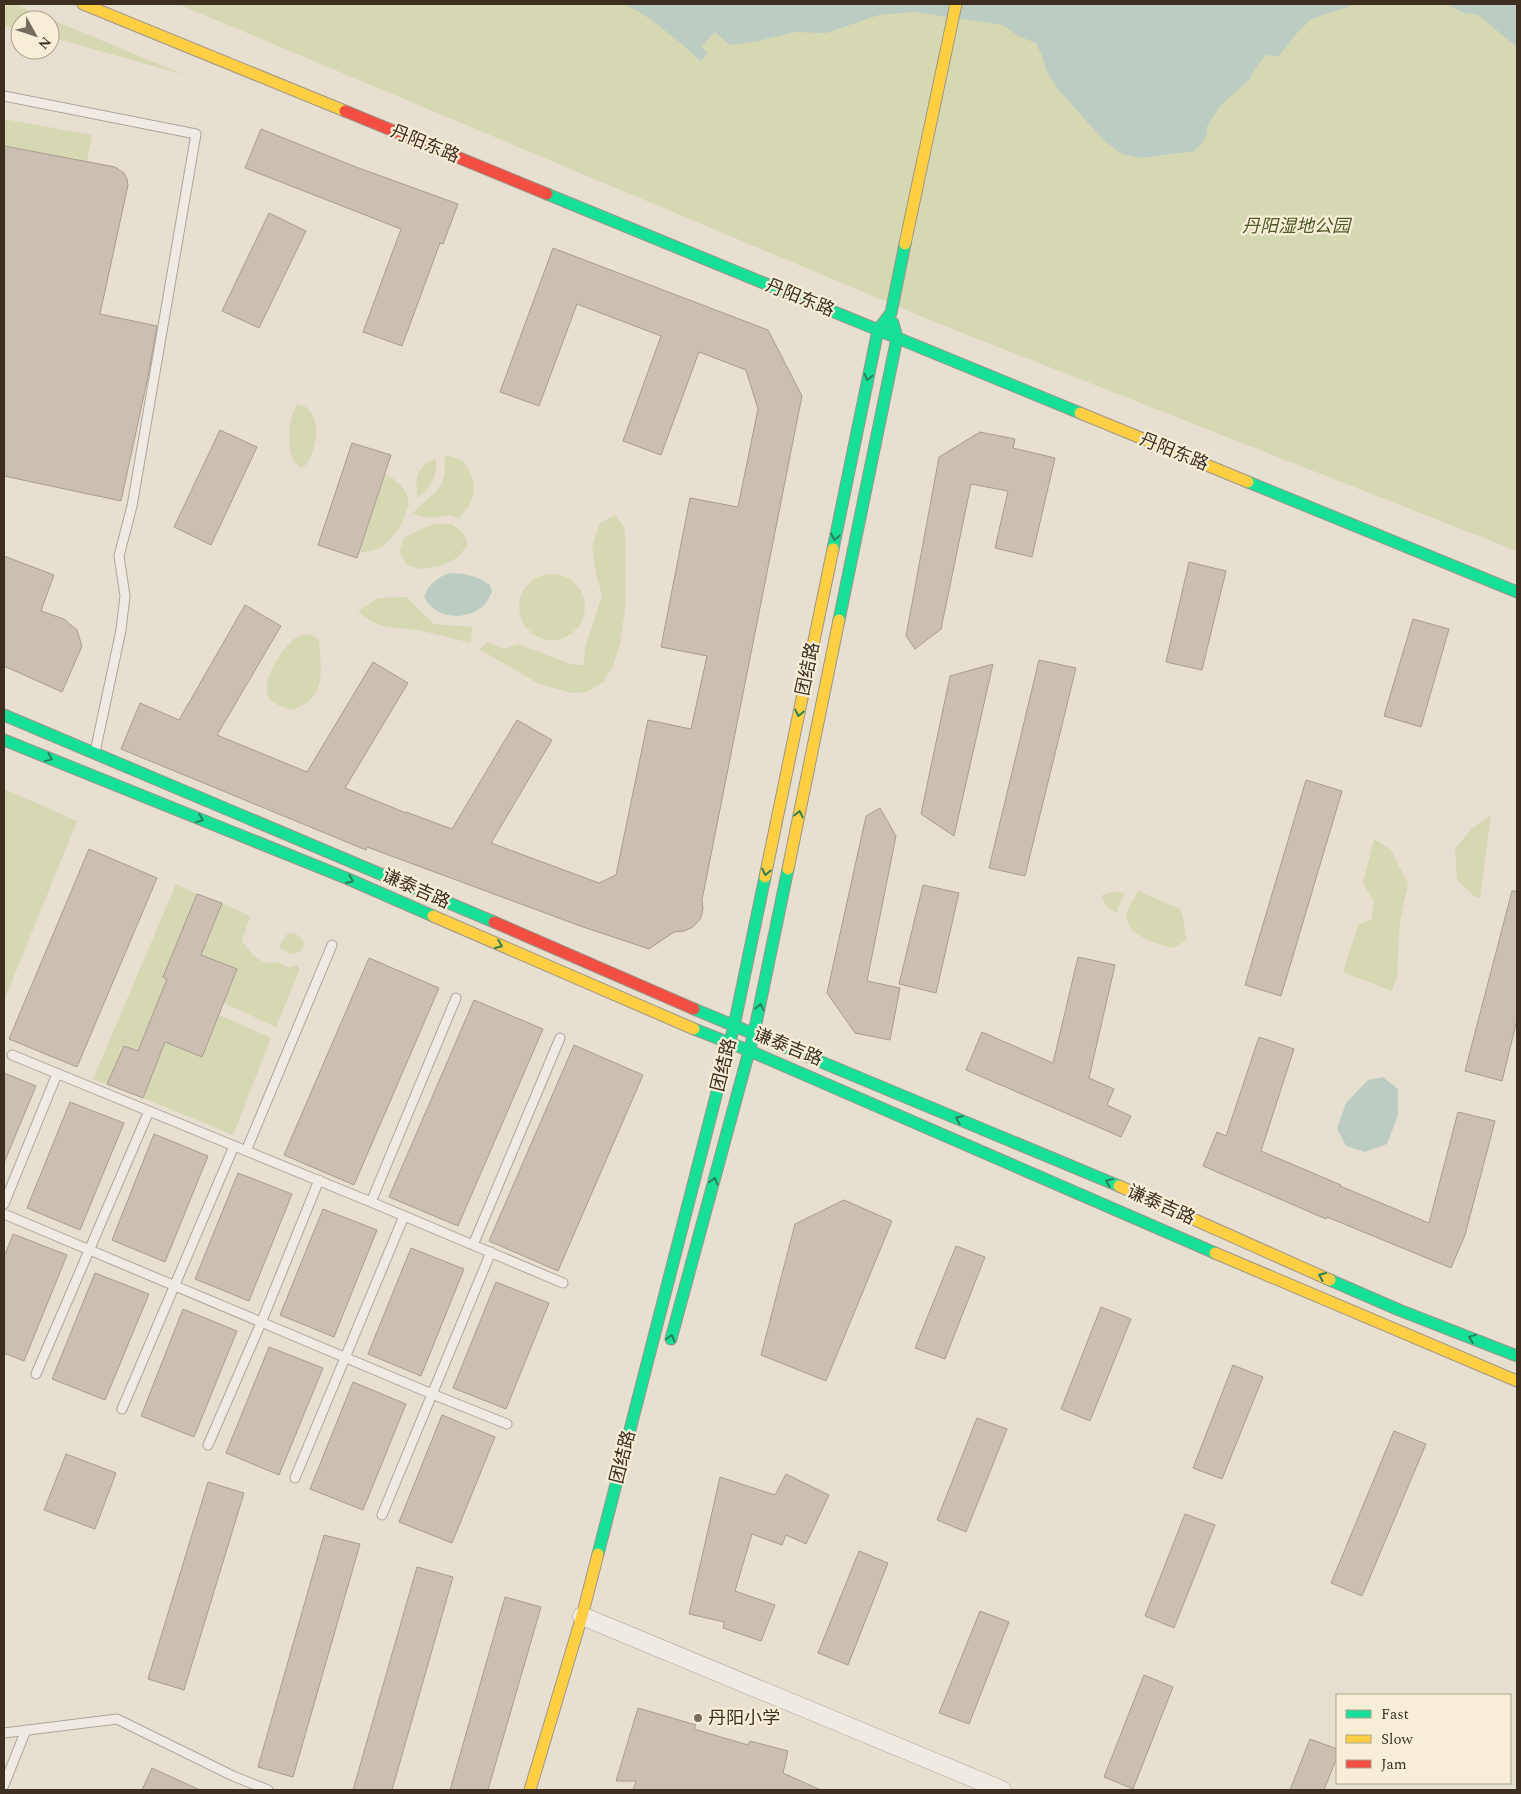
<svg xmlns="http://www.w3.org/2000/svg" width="1521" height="1794" font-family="Spectral,'Noto Sans SC',serif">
	<rect width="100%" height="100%" fill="#e7e0d1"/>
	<!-- green -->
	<path fill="#d6d7b3" d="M4,4H14L185,75L50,37V20H20V30L4,26Z
		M178,4H1517V551L937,323Z
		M4,119L92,135L87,162L4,146Z
		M297,404C300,405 306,406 308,409C322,421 316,458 302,468C283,459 288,419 297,404Z
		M446,455L462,460C479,482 478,499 458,519L451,515L431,518L412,514C422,502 442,492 444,475C446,467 443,464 446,455Z
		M436,459C437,477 432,487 417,498C416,479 415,466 436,459Z
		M385,473C394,479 405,486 408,498C411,513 393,540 381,547C375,551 366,552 359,553Z
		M615,515L625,529V609L620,644L613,666L603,682L587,692L572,693L539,684L479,649L488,642L504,649L518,644L570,664L584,665L585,648L602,595L596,574L592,546L600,523Z
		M437,524H452L465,535L468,545L457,558L441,566L421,569L407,565L399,551L404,538L423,528Z
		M519 607a33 33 0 1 1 66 0a33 33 0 1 1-66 0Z
		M406,597L434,624L472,627L471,643C454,639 437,634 421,631C395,626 378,631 358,611L378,598Z
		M305,634L314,636L319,640C321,671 328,699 291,710C283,707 272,704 268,696C261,680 282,649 294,639C297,637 301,636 305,634Z
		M4,789L77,821L4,1001Z
		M1491,815L1480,898L1474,896L1457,880L1455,849L1471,829Z
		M1374,839L1391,850L1408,884L1400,921L1397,976L1392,991L1343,972L1358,925L1371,920L1374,902L1363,883Z
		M176,884L197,894L164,977L198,991L145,1034L202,1057L219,1015L271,1038L233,1135L143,1098L158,1058L124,1046L107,1084L93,1079Z
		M1117,891L1124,894L1117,912C1108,911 1103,903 1102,895Z
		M1139,891L1167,904L1180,908L1184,921L1186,940L1175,948C1161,946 1129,937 1127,919C1125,910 1134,898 1139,891Z
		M222,903L250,916L242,941C252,954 261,967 279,962L289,968L297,965L300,969L276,1027L224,1003L237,969L201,955Z
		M295,933L303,940L304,947L300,952L289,954L280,948V945L287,934Z"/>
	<!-- water -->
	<path fill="#bcccc2" d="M625,4H1357L1311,19L1296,34L1279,56L1266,55L1252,73L1250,79L1221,105L1207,126V134L1203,142L1194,151L1141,158L1122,154L1106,142L1089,124L1058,89L1047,72L1042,56L1036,43L1018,36L1003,25L914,12L879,15L826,33L795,32L758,41L730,45L715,32L701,47L708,53L701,61C677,40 654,19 625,4Z
		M1447,4H1517V47L1478,15L1464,13Z
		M450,573C465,573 477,576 490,585L492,592C490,595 488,600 486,603C469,622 436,620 424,597C428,585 437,577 450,573Z
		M1383,1077L1398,1089V1115L1387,1144L1365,1152L1346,1146L1337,1128L1346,1103L1368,1080Z"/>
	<!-- building -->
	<path fill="#cbbfb2" stroke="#a89c90" d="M261,129L356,167L458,204L443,244L440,243L402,346L363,332L401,229L245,168Z
		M4,146L115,167L124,173L127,179L128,185L100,314L157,326L149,372L121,501L4,476Z
		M269,213L306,231L259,328L222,311Z
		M553,248L768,330L802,396L702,900L703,908L701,918L693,927L684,931L674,932L649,949L583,927L367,847L366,850L121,749L140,703L179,720L245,605L281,626L217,735L307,772L373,662L408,683L345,788L406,813V812L452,829L517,720L552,740L491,843L599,883L616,875L648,720L691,729L707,656L661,647L690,498L738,507L758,409L746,370L699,352L661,455L623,441L661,336L577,304L539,406L500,392Z
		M220,430L257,447L211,545L174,527Z
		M980,432L1015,439L1013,448L1055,458L1032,557L995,548L1008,491L971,484L941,629L915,649L906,636L939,457Z
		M352,443L391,455L357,558L318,545Z
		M4,556L54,575L41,611L64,619L77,630L82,646L62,692L4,666Z
		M1189,562L1226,571L1202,670L1166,662Z
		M1413,619L1449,629L1421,727L1384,716Z
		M1039,660L1076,668L1025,876L989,868Z
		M993,664L954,836L921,814L950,676Z
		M1306,780L1342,791L1281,996L1245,985Z
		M880,808L896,836L867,981L900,988L890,1040L855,1033L827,993L866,816Z
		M89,849L157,878L77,1067L9,1039Z
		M923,885L959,893L936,993L899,984Z
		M1512,891H1517V1020L1502,1081L1465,1071Z
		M197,894L222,903L201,955L237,969L202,1057L165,1042L143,1098L107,1084L124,1046L138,1051L167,979L163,977Z
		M1078,957L1115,965L1089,1078L1114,1089L1107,1105L1131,1116L1121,1137L966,1070L982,1032L1053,1063Z
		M369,958L439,988L354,1185L284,1155Z
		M474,1000L543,1029L458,1226L389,1197Z
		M1259,1037L1294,1049L1261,1151L1341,1185L1340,1186L1429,1223L1458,1112L1495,1121L1465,1235L1451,1268L1327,1217L1326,1219L1203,1166L1217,1132L1226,1136Z
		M574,1045L643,1075L558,1271L489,1241Z
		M4,1073L36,1086L4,1163Z
		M70,1102L124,1123L80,1230L27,1208Z
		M154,1134L208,1156L165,1262L112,1240Z
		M238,1173L292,1194L249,1301L195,1279Z
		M844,1200L892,1221L826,1381L761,1355L795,1224Z
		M323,1209L377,1230L334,1337L280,1315Z
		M13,1234L67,1255L24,1361L4,1353V1257Z
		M956,1246L985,1257L945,1359L915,1348Z
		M411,1248L464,1269L421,1376L368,1354Z
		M95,1273L149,1294L105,1400L52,1379Z
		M496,1282L549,1303L506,1409L453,1388Z
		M1101,1307L1131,1319L1090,1421L1061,1409Z
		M183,1309L237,1331L194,1437L141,1416Z
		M269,1347L323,1368L279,1475L226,1453Z
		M1233,1365L1263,1377L1222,1479L1193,1468Z
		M353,1382L406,1404L363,1510L310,1489Z
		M442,1415L495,1437L452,1543L399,1522Z
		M977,1418L1007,1429L966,1532L937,1520Z
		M1394,1431L1426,1444L1362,1596L1331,1583Z
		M66,1454L116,1473L95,1529L44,1510Z
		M786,1474L829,1495L806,1544L786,1535L782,1545L752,1534L735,1591L775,1605L761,1641L723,1628L724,1622L689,1614L720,1477L775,1495Z
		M208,1482L244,1493L184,1690L148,1679Z
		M1185,1514L1215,1525L1174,1628L1145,1616Z
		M324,1535L360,1544L293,1777L258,1767Z
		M859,1551L888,1563L848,1665L818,1653Z
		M417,1567L453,1577L392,1790H353Z
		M505,1597L541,1607L488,1790H450Z
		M980,1611L1009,1622L969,1724L939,1713Z
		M1144,1675L1173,1687L1133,1789L1104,1777Z
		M638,1708L696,1725L694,1729L748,1745L750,1741L788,1751L783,1773L821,1790H633L636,1781H616Z
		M1310,1739L1337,1749V1757L1324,1790H1290Z
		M152,1768L200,1790H142Z"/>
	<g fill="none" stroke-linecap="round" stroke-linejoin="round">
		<defs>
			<path id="lane" d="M4,96L196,134L132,506L119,556L125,596L121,630L95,752
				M456,998L371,1202L563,1283
				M12,1055L371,1202
				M246,1151L332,945
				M4,1204L57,1074
				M4,1214L432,1394L507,1424
				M473,1245L560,1038
				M36,1374L149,1111
				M122,1409L234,1146
				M208,1445L261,1323L319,1180
				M295,1478L404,1216
				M382,1515L491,1252
				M4,1733L117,1719L233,1776L268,1790
				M4,1785L26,1730"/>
			<path id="street" d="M582,1616L1002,1790"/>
			<path id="fast" d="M547,194L1080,413
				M1248,482L1517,592
				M833,549L878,330L891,313L905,244
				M839,620L897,338L893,323
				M4,715L494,922
				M4,740L346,878L433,916
				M694,1009L1119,1186
				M694,1029L750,1051L1215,1253
				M1330,1280L1399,1310L1517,1356
				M671,1339L754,1033L788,869
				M598,1554L734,1026L765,877"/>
			<path id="slow" d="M83,4L345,111
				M905,244L956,4
				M1080,413L1248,482
				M788,869L839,620
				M765,877L833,549
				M433,916L694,1029
				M1119,1186L1330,1280
				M1215,1253L1517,1381
				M530,1790L582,1616L598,1554"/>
			<path id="jam" d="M345,111L547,194
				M494,922L694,1009"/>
		</defs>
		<!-- lane casing -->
		<use href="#lane" stroke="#ada599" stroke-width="11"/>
		<!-- street casing -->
		<use href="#street" stroke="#ada599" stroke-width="19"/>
		<!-- fast casing -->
		<use href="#fast" stroke="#9c958a" stroke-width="13"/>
		<!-- slow casing -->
		<use href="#slow" stroke="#9c958a" stroke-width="13"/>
		<!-- jam casing -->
		<use href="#jam" stroke="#9c958a" stroke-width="13"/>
		<!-- lane -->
		<use href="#lane" stroke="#efebe3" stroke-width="9"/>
		<!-- street -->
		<use href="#street" stroke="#efebe3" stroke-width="18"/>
		<!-- fast -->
		<use href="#fast" stroke="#16e098" stroke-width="11"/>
		<!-- slow -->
		<use href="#slow" stroke="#ffcf43" stroke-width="11"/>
		<!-- jam -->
		<use href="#jam" stroke="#f24e42" stroke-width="11"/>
	</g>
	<!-- one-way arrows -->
	<defs><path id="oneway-chevron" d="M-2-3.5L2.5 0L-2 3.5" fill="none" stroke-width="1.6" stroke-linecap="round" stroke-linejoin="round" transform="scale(1.25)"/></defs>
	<g stroke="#2b7e56">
		<use href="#oneway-chevron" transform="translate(868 377) rotate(102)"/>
		<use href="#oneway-chevron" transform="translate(835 537) rotate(102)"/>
		<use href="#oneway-chevron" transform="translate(799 713) rotate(102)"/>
		<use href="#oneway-chevron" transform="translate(49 758) rotate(22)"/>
		<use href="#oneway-chevron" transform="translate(799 814) rotate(-78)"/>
		<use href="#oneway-chevron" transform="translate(200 819) rotate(22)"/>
		<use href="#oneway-chevron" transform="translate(766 872) rotate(102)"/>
		<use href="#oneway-chevron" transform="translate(350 880) rotate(23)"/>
		<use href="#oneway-chevron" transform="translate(499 945) rotate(23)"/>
		<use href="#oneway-chevron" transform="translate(760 1007) rotate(-78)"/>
		<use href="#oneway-chevron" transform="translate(959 1119) rotate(-157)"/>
		<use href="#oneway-chevron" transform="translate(714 1181) rotate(-75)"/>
		<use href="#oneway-chevron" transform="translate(1109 1182) rotate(-157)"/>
		<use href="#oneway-chevron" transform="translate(1322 1276) rotate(-156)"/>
		<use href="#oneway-chevron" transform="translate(671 1338) rotate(-75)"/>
		<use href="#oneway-chevron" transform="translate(1472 1338) rotate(-159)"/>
	</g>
	<!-- markers -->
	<circle fill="#786c5e" stroke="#f7eed8" stroke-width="2" cx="698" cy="1718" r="5"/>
	<g text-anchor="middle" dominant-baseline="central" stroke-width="4.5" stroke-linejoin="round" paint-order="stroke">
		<!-- street labels -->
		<g font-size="18" fill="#3d2e20" stroke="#f7eed8">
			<text transform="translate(425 144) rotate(22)">丹阳东路</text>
			<text transform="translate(800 298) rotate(22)">丹阳东路</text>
			<text transform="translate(1174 452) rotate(22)">丹阳东路</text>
			<text transform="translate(808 669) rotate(-78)">团结路</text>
			<text transform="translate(416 889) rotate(24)">谦泰吉路</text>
			<text transform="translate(788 1047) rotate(22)">谦泰吉路</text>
			<text transform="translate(724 1065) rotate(-76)">团结路</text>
			<text transform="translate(1161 1205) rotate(24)">谦泰吉路</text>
			<text transform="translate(623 1457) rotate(-76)">团结路</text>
		</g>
		<!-- park labels -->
		<g font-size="18" font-style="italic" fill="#4d5a26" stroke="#f7eed8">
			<text x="1296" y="226">丹阳湿地公园</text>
		</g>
		<!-- poi labels -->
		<g font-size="18" fill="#3d2e20" stroke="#f7eed8" text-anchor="start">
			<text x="708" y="1718">丹阳小学</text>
		</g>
	</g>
	<!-- border -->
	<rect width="1521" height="1794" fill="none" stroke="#3d2e20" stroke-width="10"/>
	<!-- legend -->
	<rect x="1336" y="1694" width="175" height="90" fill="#f7eed8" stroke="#ada18e"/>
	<rect x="1346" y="1710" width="25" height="8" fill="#16e098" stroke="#ada18e"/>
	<text x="1381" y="1719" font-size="15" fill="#3d2e20">Fast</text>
	<rect x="1346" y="1735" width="25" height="8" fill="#ffcf43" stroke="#ada18e"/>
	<text x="1381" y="1744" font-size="15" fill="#3d2e20">Slow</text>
	<rect x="1346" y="1760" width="25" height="8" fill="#f24e42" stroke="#ada18e"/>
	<text x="1381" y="1769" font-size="15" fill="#3d2e20">Jam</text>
	<!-- north arrow -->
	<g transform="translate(35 35) rotate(130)"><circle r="24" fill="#f7eed8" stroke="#ada18e"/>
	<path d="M0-4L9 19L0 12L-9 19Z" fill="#786c5e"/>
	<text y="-8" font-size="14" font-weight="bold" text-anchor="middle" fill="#3d2e20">N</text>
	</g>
</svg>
